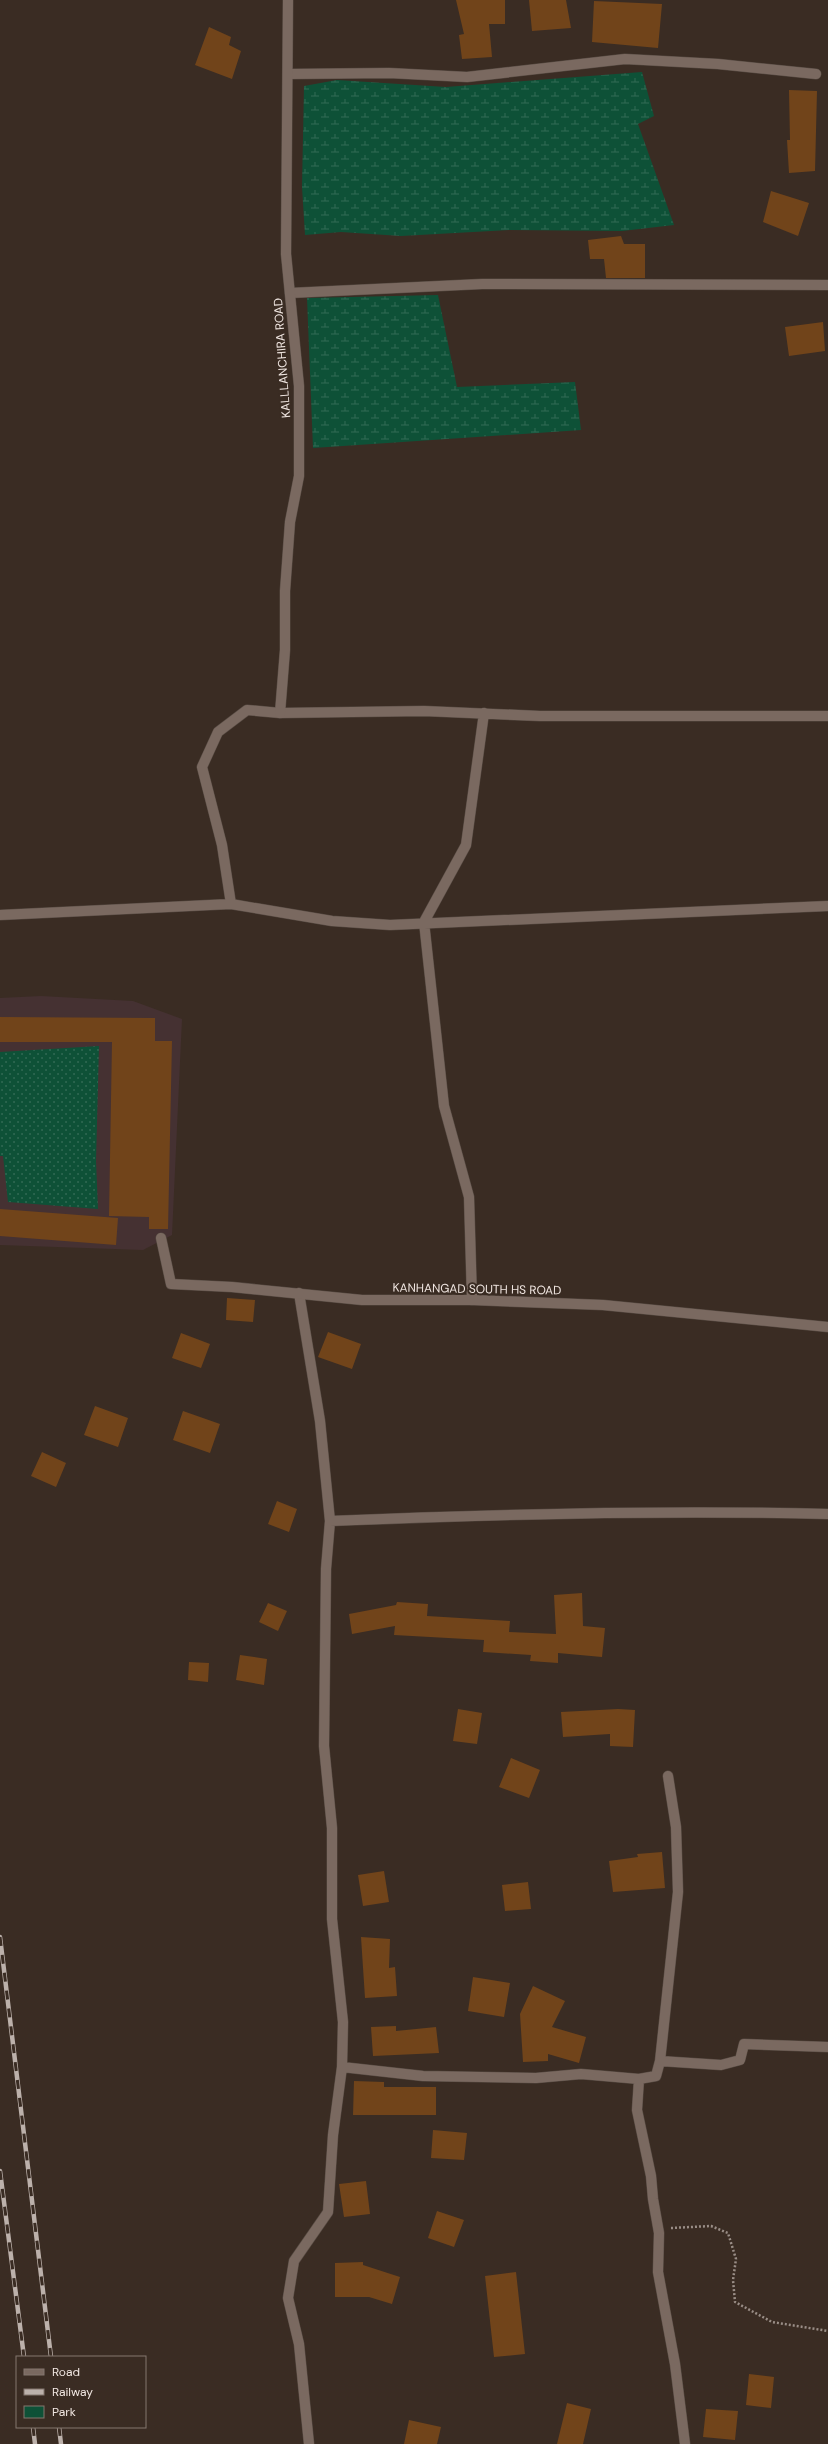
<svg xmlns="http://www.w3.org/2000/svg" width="828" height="2444" font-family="'DM Sans',sans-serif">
	<defs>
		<pattern id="green-dots" width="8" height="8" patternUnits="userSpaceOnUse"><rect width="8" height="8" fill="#0e5137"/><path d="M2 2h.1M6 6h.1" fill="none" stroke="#316a54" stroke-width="1.8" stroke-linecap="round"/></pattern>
		<pattern id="wetland-marsh" width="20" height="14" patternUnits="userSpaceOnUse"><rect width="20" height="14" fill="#0e5137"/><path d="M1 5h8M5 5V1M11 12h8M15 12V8" fill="none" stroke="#316a54"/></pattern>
	</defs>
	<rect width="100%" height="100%" fill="#3a2c23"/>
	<!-- education -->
	<path fill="#453132" d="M41,996L133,1001L182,1019L172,1235L143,1250L0,1245V998Z"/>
	<!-- green -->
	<path fill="url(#green-dots)" d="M99,1046L96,1161L98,1209L8,1202L3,1156H0V1052Z"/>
	<!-- wetland -->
	<path fill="url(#wetland-marsh)" d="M642,72L654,116L638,124L674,225L622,231L509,230L401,236L341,232L305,235L302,187L304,86L337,80L446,87Z
		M438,295L457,387L575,382L581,430L313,448L307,298Z"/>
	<!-- building -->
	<path fill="#71441a" d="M456,0H505V24H489L492,57L462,59L459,35L464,34Z
		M529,0H566L571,28L532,31Z
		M594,1L662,4L658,48L592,42Z
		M209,27L231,37L229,45L241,51L232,79L195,65Z
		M789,90L817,91L815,171L789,173L787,140H790Z
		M771,191L809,203L798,236L763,222Z
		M621,236L624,244H645V278H606L604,259H590L588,240Z
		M823,322L825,351L789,356L785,327Z
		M0,1017L155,1018V1041H172L168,1229H149V1217L109,1216L112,1042H0Z
		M0,1209L118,1218L116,1245L0,1236Z
		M227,1298L255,1300L253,1322L226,1320Z
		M328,1332L361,1344L352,1369L318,1357Z
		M181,1333L210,1344L201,1368L172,1358Z
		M95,1406L128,1418L118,1447L84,1435Z
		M183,1411L220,1424L210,1453L173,1440Z
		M42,1452L66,1463L56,1487L31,1476Z
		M277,1501L297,1509L289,1532L268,1524Z
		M582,1593L583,1626L605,1628L602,1657L558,1653V1663L530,1661L531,1655L483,1652L484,1640L394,1635L395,1626L352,1634L349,1614L396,1605L397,1602L428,1604L427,1616L510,1621L509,1632L556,1634L554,1595Z
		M268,1603L287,1611L278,1631L259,1622Z
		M240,1655L267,1659L264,1685L236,1680Z
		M189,1662L209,1663L208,1682L188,1680Z
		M458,1709L482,1713L477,1744L453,1741Z
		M618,1709L635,1710L633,1747L610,1746V1734L563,1737L561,1712Z
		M511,1758L540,1770L529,1798L499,1787Z
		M662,1852L665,1888L613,1892L609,1861L638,1857L637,1854Z
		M384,1871L389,1902L363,1906L358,1875Z
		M528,1882L531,1909L505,1911L502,1885Z
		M361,1937L390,1939L389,1968L395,1967L397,1996L365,1998Z
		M473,1977L510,1983L504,2017L468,2011Z
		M533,1986L565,2001L552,2027L586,2037L579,2063L548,2054V2061L523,2062L520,2014Z
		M396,2026V2031L436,2027L439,2053L373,2056L371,2027Z
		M354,2081L384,2082V2087H436V2115H353Z
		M433,2130L467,2133L464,2160L431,2158Z
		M366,2181L370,2214L344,2217L339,2184Z
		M437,2211L464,2220L454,2247L428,2238Z
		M363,2262V2265L400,2277L392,2304L369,2297H335V2263Z
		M516,2272L525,2354L494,2357L485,2276Z
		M749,2374L774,2377L771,2408L746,2405Z
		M567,2403L591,2409L583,2444H557Z
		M706,2409L738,2411L735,2440L703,2437Z
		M409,2420L441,2427L437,2444H404Z"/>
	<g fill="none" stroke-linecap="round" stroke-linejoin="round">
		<defs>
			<path id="street" d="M288,74L389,73L467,77L625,59L718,64L816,74
				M290,293L482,284L828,285
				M231,904L332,921L390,925L828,906
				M0,915L231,904L222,845L202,767L218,732L247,710L280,713L424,711L540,716H828
				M299,1293L320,1421L330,1521L326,1569L324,1746L332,1828V1919L343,2022L342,2067L333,2135L328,2212L294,2261L288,2298L299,2344L309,2444
				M472,1300L469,1197L444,1106L424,922L466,845L484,713
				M330,1521C496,1514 662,1510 828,1514
				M660,2061L678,1892L676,1827L668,1776
				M342,2067L423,2076L481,2077L536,2078L581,2074L639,2079L656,2076L660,2061L721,2065L740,2060L744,2044L828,2047
				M639,2079L637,2110L651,2176L653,2199L659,2233L658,2272L675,2364L685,2444"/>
			<path id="secondary" d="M280,713L285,650V591L290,522L299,476V386L286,254L288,0
				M161,1238L171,1284L232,1287L362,1300H472L603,1305L828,1327"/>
		</defs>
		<!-- street casing -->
		<use href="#street" stroke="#574b43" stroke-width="11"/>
		<!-- secondary casing -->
		<use href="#secondary" stroke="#574b43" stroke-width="11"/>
		<!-- path -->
		<path stroke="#998d86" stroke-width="2.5" stroke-dasharray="2 2" stroke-linecap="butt" d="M671,2228L711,2226L728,2233L736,2259L733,2280L735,2302L772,2322L828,2331"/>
		<!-- street -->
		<use href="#street" stroke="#7a6960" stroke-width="10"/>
		<!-- secondary -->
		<use href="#secondary" stroke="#7a6960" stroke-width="10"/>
		<defs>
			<path id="rail" d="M0,1937L51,2357
				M0,2171L24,2357
				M33,2427L35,2444
				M59,2427L61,2444"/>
		</defs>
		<!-- rail casing -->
		<use href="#rail" stroke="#bcb1ab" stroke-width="4.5"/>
		<!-- rail -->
		<use href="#rail" stroke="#3a2c23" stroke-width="3" stroke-dasharray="9" stroke-linecap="butt"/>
	</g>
	<g text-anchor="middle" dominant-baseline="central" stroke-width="4" stroke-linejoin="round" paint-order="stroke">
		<!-- street labels -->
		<g font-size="12" fill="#f0e6e1" stroke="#3a2c23">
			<text transform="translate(282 358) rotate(-94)">KALLLANCHIRA ROAD</text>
			<text transform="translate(477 1289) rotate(1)">KANHANGAD SOUTH HS ROAD</text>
		</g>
	</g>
	<!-- legend -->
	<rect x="16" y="2356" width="130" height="72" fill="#3a2c23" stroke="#83766f"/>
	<rect x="24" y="2369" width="20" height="6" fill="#7a6960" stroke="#83766f"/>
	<text x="52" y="2376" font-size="12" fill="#f0e6e1">Road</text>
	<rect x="24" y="2389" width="20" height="6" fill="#bcb1ab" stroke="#83766f"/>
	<text x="52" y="2396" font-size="12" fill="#f0e6e1">Railway</text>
	<rect x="24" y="2406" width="20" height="12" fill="#0e5137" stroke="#83766f"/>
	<text x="52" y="2416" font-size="12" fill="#f0e6e1">Park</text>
</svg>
